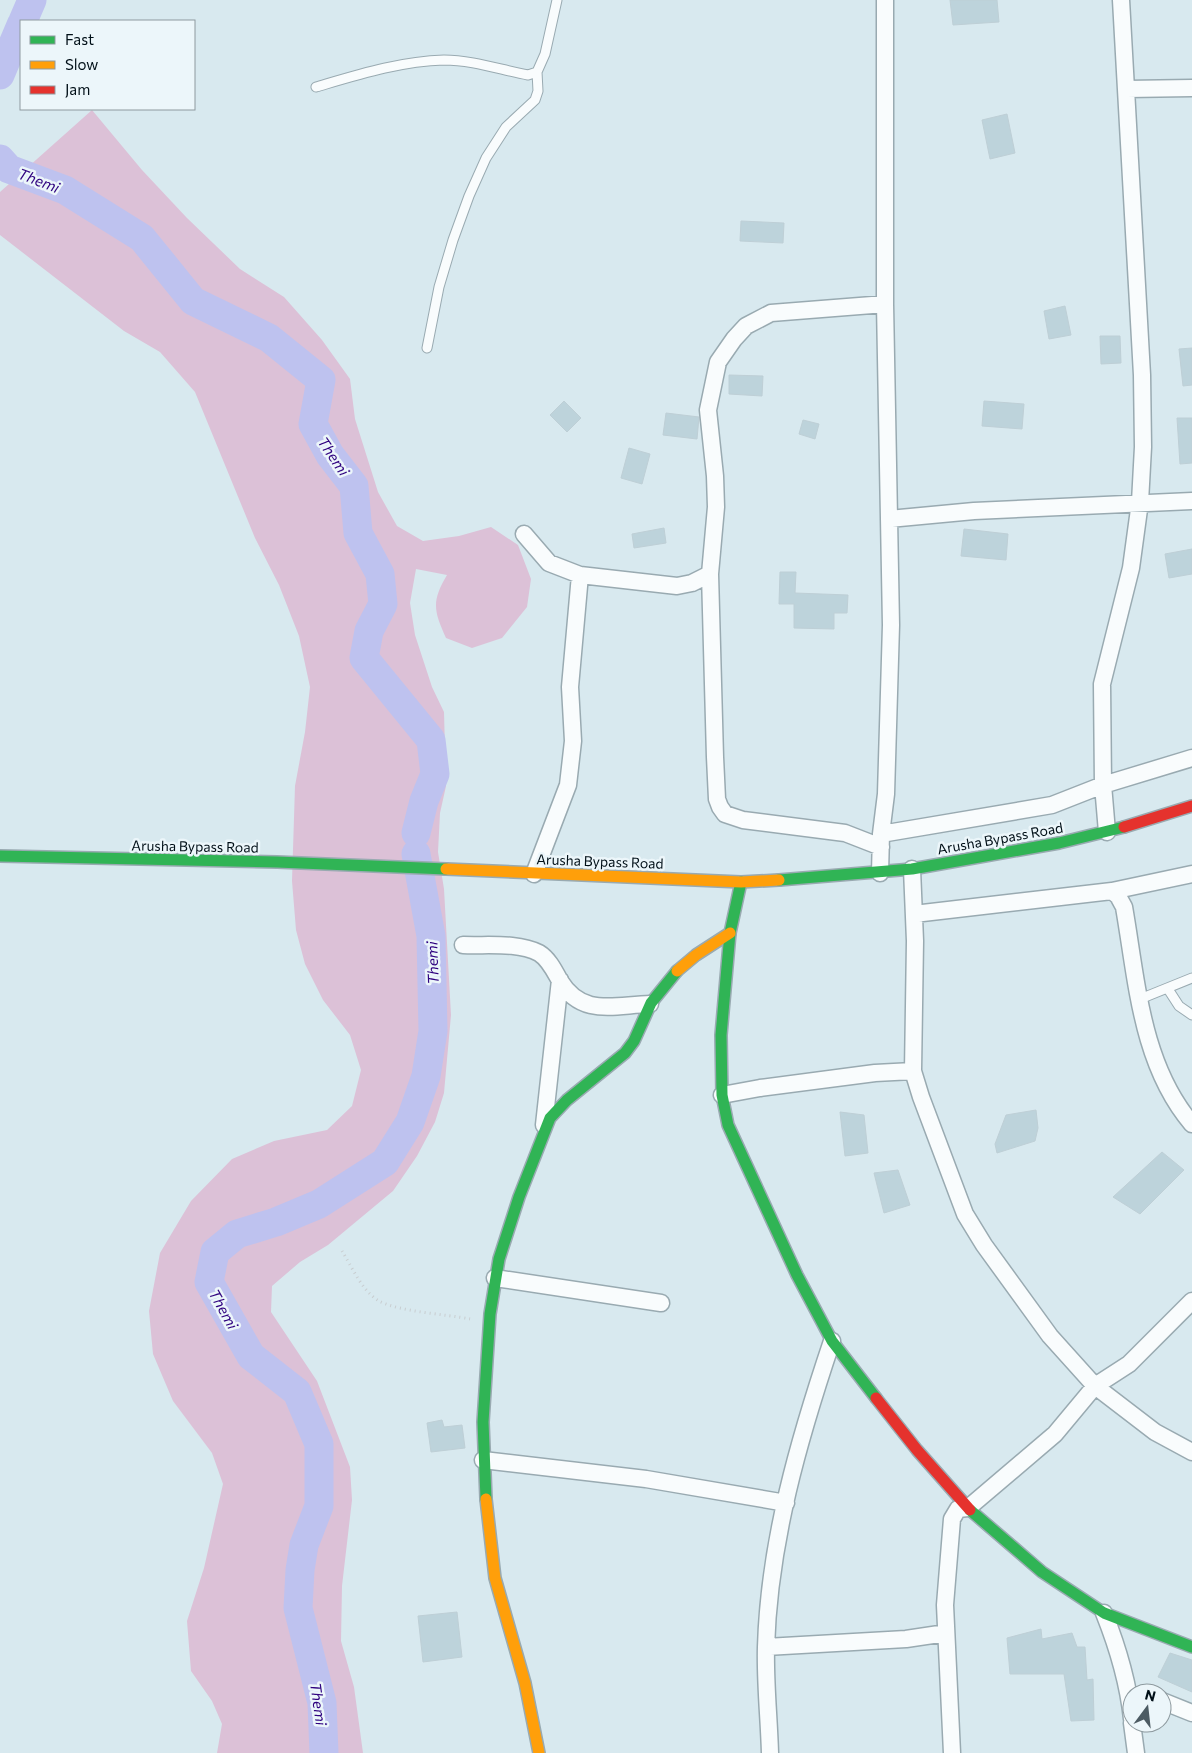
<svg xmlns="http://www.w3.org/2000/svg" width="1192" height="1753" font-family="Commissioner,sans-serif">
	<rect width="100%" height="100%" fill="#d8e9ef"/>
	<!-- green -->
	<path fill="#dcc1d7" d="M92,110L142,170L187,218L240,269L284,297L322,340L350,379L355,419L378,492L397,526L423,541L459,536L491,527L518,545L531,579L527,607L502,638L472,648L446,638C434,611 431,602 447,575L416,569L410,603L415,635L432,687L444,712L446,786L440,813L438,852L444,889L451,1015L444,1093L435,1122L417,1156L393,1191L328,1245L300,1262L272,1286L271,1312L317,1381L350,1467L352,1500L342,1586L341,1641L354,1687L363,1753H217L222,1724L212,1701L191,1671L187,1621L204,1568L223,1484L212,1453L173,1401L153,1354L149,1311L160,1253L191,1201L232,1159L274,1141L327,1130L352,1106L361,1070L350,1035L323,1000L305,964L296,930L292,881L295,786L305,732L310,687L299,636L279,585L255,538L195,392L160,352L124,331L0,235V192Z"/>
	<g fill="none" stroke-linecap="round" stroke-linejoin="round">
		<!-- river -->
		<path stroke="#bec2ef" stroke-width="29" d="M23,21L32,0
			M0,75L21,25
			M0,159L9,169L65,190L142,238L193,301L269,338L321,380L313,424L330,455L354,486L358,533L380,574L383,604L369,631L364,658L431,740L435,774L424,801L416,833
			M324,1753L322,1703L298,1608L300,1570L304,1545L319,1506V1444L297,1392L251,1356L209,1282L215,1252L237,1234L276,1222L319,1204L385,1162L410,1122L426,1076L433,1031L431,936L416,854"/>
	</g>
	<!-- building -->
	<path fill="#bdd3db" stroke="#becfd6" d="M950,0H997L999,22L953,25Z
		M1007,114L1015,153L990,159L982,120Z
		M741,221L784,223L783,243L740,241Z
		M1065,306L1071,335L1049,339L1044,311Z
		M1100,336H1120L1121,363L1101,364Z
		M1192,348V385L1183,386L1179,349Z
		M729,375L763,376L762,396L729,394Z
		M564,401L581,418L567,432L550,415Z
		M984,401L1024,404L1022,429L982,426Z
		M666,413L699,417L697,439L663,435Z
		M1177,418H1192V463L1180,464Z
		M803,420L819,424L815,439L799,434Z
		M629,448L650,454L642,484L621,478Z
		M664,528L666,543L634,548L632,534Z
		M964,529L1008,534L1006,560L961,556Z
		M1192,549V574L1169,578L1165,554Z
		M780,572H796L795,593L848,595L847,613H834V629L794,628V604H779Z
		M1036,1110L1038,1128L1035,1141L997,1153L995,1144L1006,1115Z
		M840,1112L864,1115L868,1153L845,1156Z
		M1162,1152L1184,1170L1140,1214L1113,1197Z
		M898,1170L910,1205L884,1213L874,1173Z
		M442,1420L444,1427L462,1425L465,1448L431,1452L427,1423Z
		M457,1612L462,1657L423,1662L418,1616Z
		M1041,1629L1042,1639L1072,1633L1077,1647H1085L1087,1680L1093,1679L1094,1720L1071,1721L1064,1674H1010L1007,1638Z
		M1170,1653L1192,1660V1692L1158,1677Z"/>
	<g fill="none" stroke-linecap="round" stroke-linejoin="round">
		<defs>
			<path id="lane" d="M316,87C357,75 401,61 444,60C472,60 501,70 528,75L537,72
				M427,348L439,287L453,240L469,196L486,158L506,127L535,100L538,91L537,72L545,54L557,0
				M1168,989L1179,1006L1192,1015
				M1140,999L1192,978"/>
			<path id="street" d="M1127,89L1192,88
				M889,519L974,511L1192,501
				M524,534L549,563L580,575L677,586L692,583L710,574
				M1107,832L1103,785L1102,684L1131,568L1140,502L1143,447L1142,375L1121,0
				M881,834L1052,805L1103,785L1192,758
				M881,847L845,833L743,820L725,814L720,807L717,799L715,757L710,574L716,507L715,476L708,410L718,362L734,339L746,326L771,313L885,304
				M912,869L915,941L913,1071L921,1097L965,1214L984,1245L1050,1336L1095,1386L1155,1432L1192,1452
				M880,873L881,834L886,794L891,625L885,304V0
				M534,874L568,785L573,741L570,687L580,575
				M1112,891L1192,874
				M914,914L1112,891L1118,896L1124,907C1137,981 1141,1064 1192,1124
				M463,945C487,946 518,942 539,953C549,959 555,972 560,981C582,1017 613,1005 650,1004
				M722,1095L760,1088L875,1073L913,1071
				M544,1125L560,980
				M495,1278L661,1303
				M483,1460L646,1479L786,1503
				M1104,1613C1118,1648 1128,1681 1132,1719
				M766,1647L906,1639L946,1633
				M1162,1701L1192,1713
				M1132,1723L1136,1753
				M770,1753C769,1718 765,1682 766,1647C769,1542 799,1439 832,1341
				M952,1753L945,1605L952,1519L958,1509L968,1508L1055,1434L1095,1386L1129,1364L1192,1301"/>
			<path id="fast" d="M0,856L277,862L446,869
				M779,880L912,869L1059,843L1124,827
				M741,882L730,933L721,1035L722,1095L728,1125L797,1275L832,1341L876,1398
				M486,1499L483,1422L490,1314L499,1259L519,1197L550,1118L567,1100L625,1053L634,1041L651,1003L677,971
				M970,1510L1042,1572L1104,1613L1192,1647"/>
			<path id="slow" d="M446,869L741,882L779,880
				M677,971L696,955L730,933
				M486,1499L495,1578L525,1683L539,1753"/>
			<path id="jam" d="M1124,827L1192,806
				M876,1398L917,1450L970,1510"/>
		</defs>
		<!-- lane casing -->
		<use href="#lane" stroke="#99aab1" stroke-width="11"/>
		<!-- street casing -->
		<use href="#street" stroke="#99aab1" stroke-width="19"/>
		<!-- fast casing -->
		<use href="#fast" stroke="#99aab1" stroke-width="14"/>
		<!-- slow casing -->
		<use href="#slow" stroke="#99aab1" stroke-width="14"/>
		<!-- jam casing -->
		<use href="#jam" stroke="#99aab1" stroke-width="14"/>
		<!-- path -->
		<path stroke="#c8cdd0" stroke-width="3" stroke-dasharray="1 4" stroke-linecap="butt" d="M342,1251C352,1267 362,1291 379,1301C400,1312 445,1314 470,1319"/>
		<!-- lane -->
		<use href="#lane" stroke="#f9fcfd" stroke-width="9"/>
		<!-- street -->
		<use href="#street" stroke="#f9fcfd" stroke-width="16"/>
		<!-- fast -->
		<use href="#fast" stroke="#30b455" stroke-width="11"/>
		<!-- slow -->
		<use href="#slow" stroke="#ff9f0a" stroke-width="11"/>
		<!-- jam -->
		<use href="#jam" stroke="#e5322d" stroke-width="11"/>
	</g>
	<g text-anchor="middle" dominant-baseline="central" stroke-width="5" stroke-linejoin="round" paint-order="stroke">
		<!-- street labels -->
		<g font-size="14" fill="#000f17" stroke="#ecf6fa">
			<text transform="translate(1000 838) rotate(-10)">Arusha Bypass Road</text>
			<text transform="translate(195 846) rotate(1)">Arusha Bypass Road</text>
			<text transform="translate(600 861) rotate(2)">Arusha Bypass Road</text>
		</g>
		<!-- water labels -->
		<g font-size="15" font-style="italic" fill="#2f027f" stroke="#ecf6fa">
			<text transform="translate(39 180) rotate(21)">Themi</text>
			<text transform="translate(334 456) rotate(56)">Themi</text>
			<text transform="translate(432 963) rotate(-92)">Themi</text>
			<text transform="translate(224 1309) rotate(61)">Themi</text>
			<text transform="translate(319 1704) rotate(82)">Themi</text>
		</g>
	</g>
	<!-- legend -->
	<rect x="20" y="20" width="175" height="90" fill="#ecf6fa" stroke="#8e9a9f"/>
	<rect x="30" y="36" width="25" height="8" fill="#30b455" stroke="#8e9a9f"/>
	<text x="65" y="45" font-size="15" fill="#000f17">Fast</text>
	<rect x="30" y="61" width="25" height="8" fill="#ff9f0a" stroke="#8e9a9f"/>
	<text x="65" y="70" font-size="15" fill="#000f17">Slow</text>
	<rect x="30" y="86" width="25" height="8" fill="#e5322d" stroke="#8e9a9f"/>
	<text x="65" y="95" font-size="15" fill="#000f17">Jam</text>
	<!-- north arrow -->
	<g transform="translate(1147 1708) rotate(15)"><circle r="24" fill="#ecf6fa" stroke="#8e9a9f"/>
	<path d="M0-4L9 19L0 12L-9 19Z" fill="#4c5b63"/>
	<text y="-8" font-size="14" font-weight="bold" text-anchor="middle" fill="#000f17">N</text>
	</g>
</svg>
